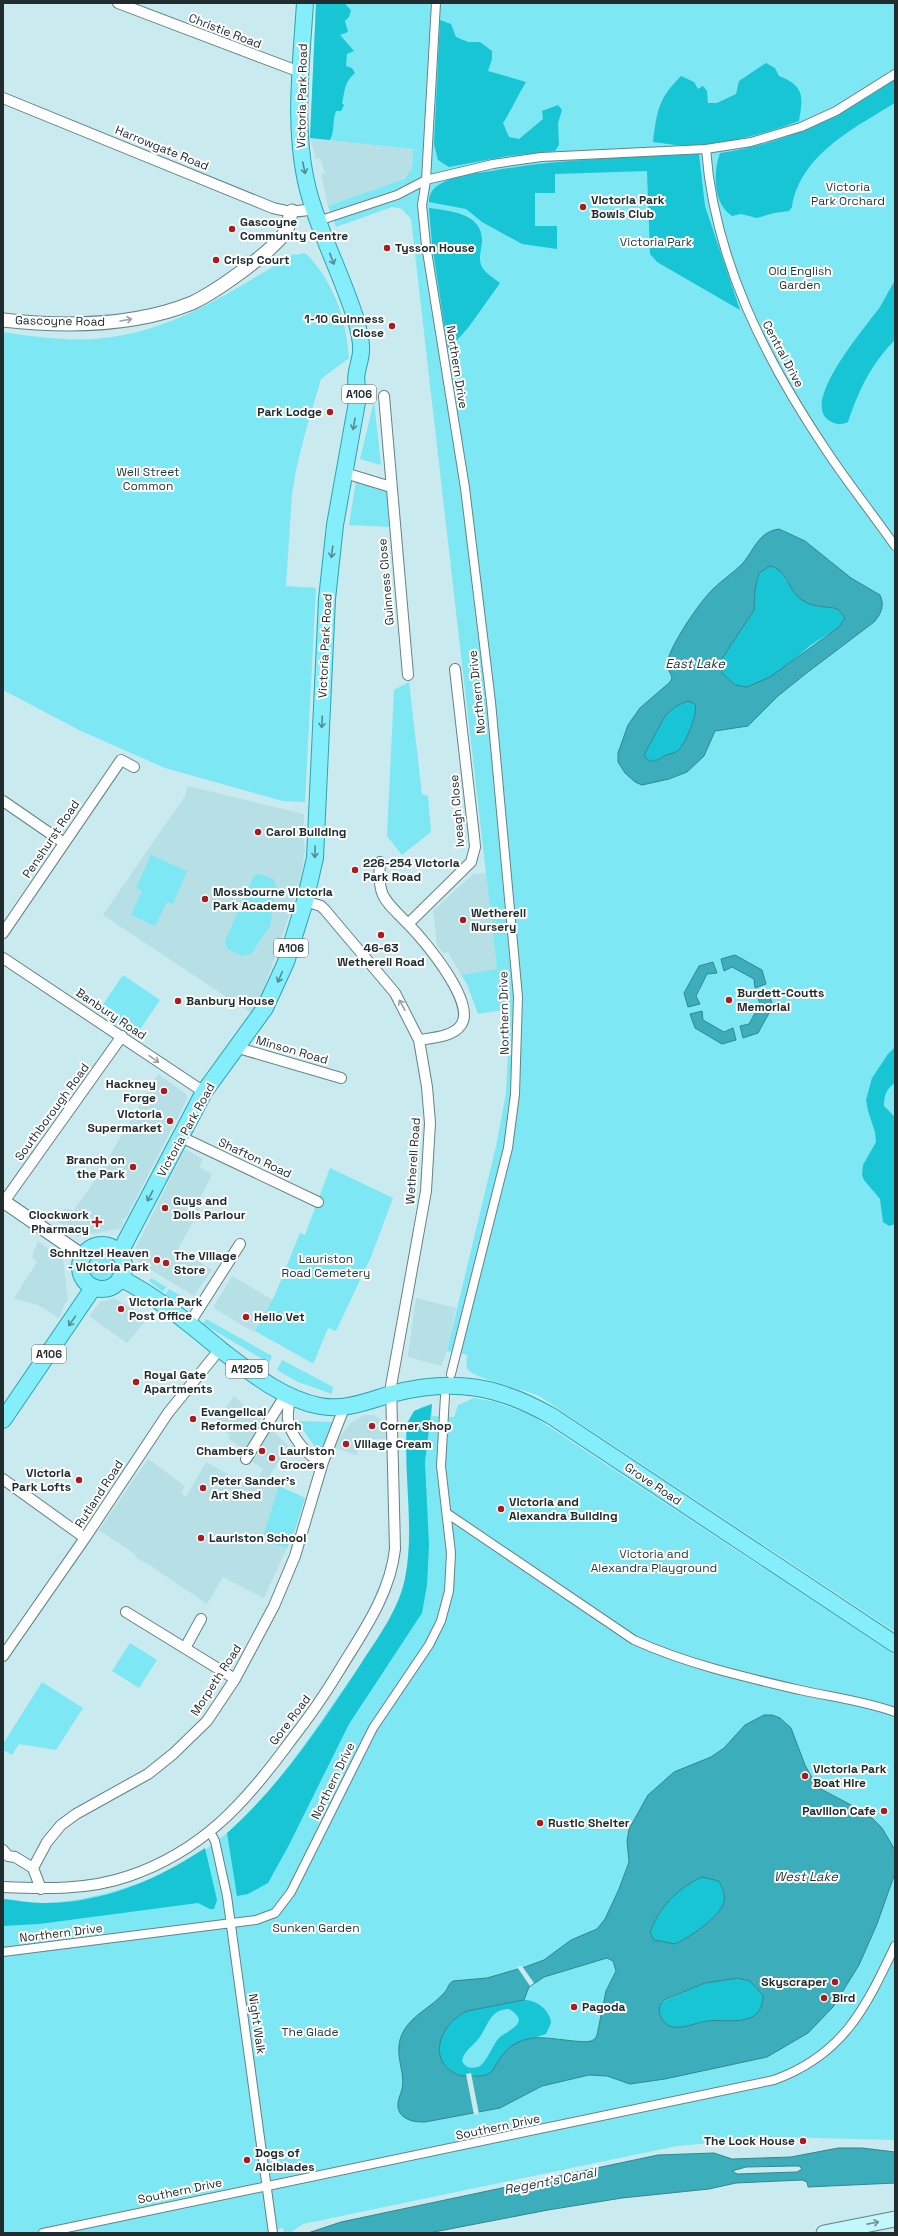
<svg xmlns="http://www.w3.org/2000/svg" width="898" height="2236" font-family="'Space Grotesk',sans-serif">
	<rect width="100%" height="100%" fill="#c9eaee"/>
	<!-- built -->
	<path fill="#b6e0e5" d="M310,138L413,149L412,169L408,174L400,181L328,206L321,174L325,173L320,158L316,159Z
		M188,786L304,814L303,837L305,849L300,884L262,994L251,1013L103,915L185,796Z
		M486,873L497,970L461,975L448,952L443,953L437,945L433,911L473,874Z
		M158,1074L186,1094L187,1099L183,1107L132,1206L125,1219H122L123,1226L119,1229L78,1236L56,1220L64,1209L74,1210L96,1179Z
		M185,1149L203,1159L199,1167L212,1174L196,1206L200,1209L178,1249L212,1270L194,1296L146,1267L133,1257V1253Z
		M38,1241L63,1259L68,1300L65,1303L59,1318L38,1305L14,1298L37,1262L32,1257Z
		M232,1276L273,1300L254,1332L215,1309L214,1306Z
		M114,1298L148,1318L127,1343L89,1316L100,1302Z
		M416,1298L456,1308L447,1351L441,1366L409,1357L408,1355Z
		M234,1396L260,1420L261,1425L244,1450L228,1438L230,1435L213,1426Z
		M364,1415H373L380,1419L386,1430L387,1439H363L356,1455L333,1447L346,1428L353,1421Z
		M272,1430L289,1446L270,1475L280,1484L279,1486L305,1498L295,1530L264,1598L223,1577L207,1604L148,1564L135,1557L136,1555L99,1530L148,1459L185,1486L181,1494L186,1497L206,1462L253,1488L263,1469L251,1461L269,1431Z"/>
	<!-- green -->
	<path fill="#7ee7f4" d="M316,3H895V1632L539,1396C526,1390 474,1378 468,1370C465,1365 467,1360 467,1355L447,1351L496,1146L506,1093L508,1052L502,1010L478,1014L467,984L461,975L497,969L411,219L402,209L392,207L336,227L328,206L404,179L412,169L413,149L310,138Z
		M304,253C311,257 314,263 319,269C339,297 346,324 349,358L321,379L304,437L296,470L292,494L286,586L316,588L305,802L283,801L165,768L81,731L3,690V332C36,337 71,342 103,338C174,331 235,289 294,254L296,255Z
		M374,401L381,465L360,459Z
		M356,481L387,490L390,527L349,525Z
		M409,682L422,794L428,796L431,832L402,855L387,836L394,690Z
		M151,855L187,871L173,904L167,902L155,926L131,915L142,891L136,888Z
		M260,874L273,879L276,885L270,926L251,954L242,956L227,949L225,941L253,878L254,875Z
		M123,975L160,1000L137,1034L100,1009Z
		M330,1168L393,1198L371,1257L336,1331L328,1328L314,1362L312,1363L255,1331L275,1295L300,1233L305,1235Z
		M88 1267a14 14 0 1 1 28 0a14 14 0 1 1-28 0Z
		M151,1278L166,1287L163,1292L149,1281Z
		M169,1289L191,1302L188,1309L165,1295Z
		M206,1319L272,1356L269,1363L203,1324Z
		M282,1360L333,1387L332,1394L298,1382L277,1370Z
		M474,1398L496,1402L531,1415L895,1655V2140L778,2137L677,2146L303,2224L290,2233H284L283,2228L263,2233H3V1899C17,1900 31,1904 45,1903C107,1900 178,1874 226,1834C270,1796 304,1746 337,1698C356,1671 390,1628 400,1597C417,1546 407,1486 406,1433C407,1416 415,1407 432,1404V1416L454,1417L458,1405Z
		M297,1421L335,1422L320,1454Z
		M279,1486L305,1498L295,1530L287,1548L262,1540Z
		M130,1643L157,1660L139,1688L112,1671Z
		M42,1682L83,1708L56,1750L19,1744L12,1755L3,1750V1744Z"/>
	<!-- forest -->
	<path fill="#17c5d5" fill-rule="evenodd" d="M316,3H347L346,5L351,10L349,17L345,21L348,32L340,35L354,51L347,54L346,66L352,68L355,73C344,82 345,91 342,103L344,105L341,111H336C332,121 335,131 330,140L310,138Z
		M440,20L451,24L456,37L468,42H480L492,51V59L488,71L526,82C518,95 512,109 503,123L509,137L519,139L543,119L542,111L558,105L562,110L558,123L559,145L555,151L508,156L449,167L438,160L434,144Z
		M766,63L775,68L779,76C805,86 803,97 799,121C767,133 718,147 684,146C674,145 663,143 653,142C657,111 658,99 681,76L694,82L698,89L703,86L707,91L708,103H717L736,94L739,81Z
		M895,79V103C854,128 800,155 792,207L789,211L774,213L757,218L741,214L732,216C713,204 713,172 720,153C786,144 841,116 895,79Z
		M699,154L705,206L740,310L657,262L650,254L647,171L555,174V193H535V226H557V249L522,244L482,222L466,209L429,202C429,189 439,184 450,179C462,174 478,173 492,171C560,158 630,158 699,154Z
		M429,208C450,211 484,213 482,243C481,251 478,259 482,267C486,274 494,278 500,283L468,328L448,350L432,244Z
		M895,280V340C871,364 859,390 848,422C841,425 837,425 830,421C798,404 868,324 880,307C885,298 890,289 895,280Z
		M770,566L780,570L787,582L815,606L838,609L845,618L839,627L811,645L779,672L755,685L741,688L735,685L722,673L721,660L754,610L755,589L759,573Z
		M688,701L695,704C698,715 685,746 676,752C672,754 668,754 664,756C657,761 649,765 644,755L665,716L676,706Z
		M895,1047V1083C886,1089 884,1096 884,1106L895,1117V1224L889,1226L883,1222L880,1199L864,1180L862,1175L863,1165L876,1142L875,1132L868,1111L866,1100L872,1078L888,1054Z
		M432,1404L425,1462L429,1545L427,1585L422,1613L349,1724L289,1845L268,1883L248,1894L237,1896L227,1833C281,1785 323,1722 362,1662C379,1636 398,1610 405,1579C415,1528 403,1475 407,1424L414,1411Z
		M205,1848L217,1900L214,1909H210L198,1903L39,1924L3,1926V1899C16,1900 29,1903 42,1903C101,1904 157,1880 205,1848Z
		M702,1877L719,1881C722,1888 726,1894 724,1902C719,1918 690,1937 675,1944L654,1940L650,1933C658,1908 678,1888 702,1877Z
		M738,1978L750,1981L763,1995C763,2001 762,2007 758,2012C748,2025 723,2019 708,2021C695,2022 669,2037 661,2017C658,2011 659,2005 664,2001L705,1983Z
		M524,2000C537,2000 550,2010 551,2023L546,2034L533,2038L502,2056L492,2072L483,2077L468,2074L461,2076C425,2063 439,2024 467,2011ZM509,2009C534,2024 504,2031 498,2039C491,2048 489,2058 480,2066C473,2069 466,2069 462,2061C464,2050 473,2047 479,2038C489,2025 489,2010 509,2009Z"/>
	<!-- water -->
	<path fill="#3cadba" stroke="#348690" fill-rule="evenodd" d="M779,529L805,541L851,578L880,595C885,606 881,614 874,622L804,675L778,696L748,726L715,731L704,756L687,772L669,779L642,785L635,782L625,773L618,762V753L628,725L640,708L670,682L672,678C671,673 667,669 667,664C668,648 701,600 713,589C722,580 732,574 741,565C754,552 757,532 779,529ZM770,566C787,569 788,591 802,600C813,608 826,606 838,609L845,618L839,627L770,677L747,687L735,685L722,673L721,660L754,610L755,589L759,573ZM688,701L695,704C698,715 685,746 676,752C672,754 668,754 664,756C657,761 649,765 644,755L665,716L676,706Z
		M735,955L762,970L766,984L755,988L754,979L732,967L724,971L721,959Z
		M713,962L717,973L707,974L696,996L700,1004L688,1007L684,993L699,966Z
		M768,992L773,1006L758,1033L743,1038L740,1026L749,1024L760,1004L757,995Z
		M702,1011L703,1020L724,1032L733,1028L736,1040L722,1044L695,1028L690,1014Z
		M764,1715H772L780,1718L791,1728L805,1765L817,1787L868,1814L882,1828L895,1850V1873L877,1924L859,1965L833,2007L808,2033L767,2057L665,2079L630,2084L607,2076L589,2075L542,2086L500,2108L425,2122C415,2122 406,2121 400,2113C395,2104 400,2097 402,2089C406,2071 393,2055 402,2034C411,2015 431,2008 444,1993C448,1989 448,1984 453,1981L487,1978L525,1967L544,1960L571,1940L597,1929L605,1919L619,1889L629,1862L627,1841L629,1829L648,1795L674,1772L711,1757L724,1748L745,1725ZM702,1877L719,1881C722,1888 726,1894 724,1902C719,1918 690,1937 675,1944L654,1940L650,1933C658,1908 678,1888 702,1877ZM607,1958L613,1961L616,1971L606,1991L597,2035C596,2038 594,2040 591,2041C582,2044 547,2036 533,2038C518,2040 507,2047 499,2060C496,2064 494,2070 490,2073C481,2079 471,2074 461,2076C425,2063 439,2024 467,2011L524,2000L529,1987L544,1977ZM738,1978L750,1981L763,1995C763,2001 762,2007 758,2012C748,2025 723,2019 708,2021C695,2022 669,2037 661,2017C658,2011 659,2005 664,2000L705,1983Z
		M838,2148H862L895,2152V2183L808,2187L807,2182L802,2180L736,2183L709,2189L622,2198L548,2210L429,2233H308L341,2222L658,2155L714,2153L732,2159L791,2157ZM792,2166H799L802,2169L797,2172L737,2174L732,2171L746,2167Z"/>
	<!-- pier -->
	<path fill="#c9eaee" d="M522,1966L534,1983L530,1986L517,1967Z
		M471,2073L479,2114L474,2115L466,2074Z"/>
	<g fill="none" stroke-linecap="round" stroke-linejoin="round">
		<defs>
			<path id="pedestrian" d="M436,3L426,180L422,205L426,245L465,488L491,702L518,997L515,1094L508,1148L451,1374
				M706,149C714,259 765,359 826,450C847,482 872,513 895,546
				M318,221L397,195L426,180L493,164L541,157L706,149L751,142L801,127L836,111L895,74
				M448,1514L634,1640C687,1664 744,1677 800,1690C832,1697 864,1701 895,1712
				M210,1832L215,1841L227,1896L273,2233
				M3,1952L256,1920L275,1913L291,1892L373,1728L429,1645L441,1621L449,1591L451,1553L441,1466L445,1396
				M43,2233L774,2080C843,2055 865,2009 895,1946"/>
			<path id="minor" d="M118,3L300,72
				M3,98L273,208C287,212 300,213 314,208
				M384,396L408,675
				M345,473L391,487
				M3,801L64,843
				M380,862C377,898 385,900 408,924
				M3,933L121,760L134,767
				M3,958L204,1092
				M419,1040C431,1038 453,1037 461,1025C477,1003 424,940 408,924L471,862L475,847L474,836L455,669
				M235,1047L341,1078
				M181,1137L318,1202
				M3,1203L122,1036
				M189,1324L240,1244
				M291,1396C289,1404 287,1411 288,1419C290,1435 307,1457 323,1462
				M246,1459L286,1394
				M3,1479L85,1538
				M126,1612L235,1679
				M185,1648L201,1619
				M3,1656L85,1538L168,1413L220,1349
				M3,1850L8,1856L15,1857L33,1868L41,1889
				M33,1868L47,1842L61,1825L76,1814L148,1774L173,1754L207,1721L235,1679L274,1606L295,1556L323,1462L344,1408
				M3,1887C45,1889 89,1890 129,1876C202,1851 245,1803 289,1743C307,1720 324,1696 339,1671C362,1633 390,1595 395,1549L391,1386L426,1191L430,1123L427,1087L419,1040L395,993L325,910L321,906L305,901"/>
			<path id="tertiary" d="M3,320C65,327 133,327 192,303C211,294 229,281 245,269C257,260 280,242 287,229C289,224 289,217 292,211
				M3,1201L83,1256"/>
			<path id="secondary" d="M824,2233L895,2219"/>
			<path id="primary" d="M80 1267a22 22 0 1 1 44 0a22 22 0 1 1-44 0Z
				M119,1254L204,1092L265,1008L286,962L305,901L315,858L327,599L335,525L359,391C352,378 360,365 361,352C362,342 358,327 355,317C342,276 322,238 310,197C292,135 301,67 305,3
				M120,1278C156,1296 190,1324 221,1350C251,1373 283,1399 320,1406C344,1411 368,1401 391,1394C453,1378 498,1385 553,1417L895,1644
				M3,1420L93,1288"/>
		</defs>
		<!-- pedestrian casing -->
		<use href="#pedestrian" stroke="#658286" stroke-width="10"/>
		<!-- minor casing -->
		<use href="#minor" stroke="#658286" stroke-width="12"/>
		<!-- tertiary casing -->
		<use href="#tertiary" stroke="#658286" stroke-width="15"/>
		<!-- secondary casing -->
		<use href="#secondary" stroke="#658286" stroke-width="17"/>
		<!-- primary casing -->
		<use href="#primary" stroke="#2ca3b0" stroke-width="18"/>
		<!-- pedestrian -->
		<use href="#pedestrian" stroke="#fff" stroke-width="8"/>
		<!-- minor -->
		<use href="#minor" stroke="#fff" stroke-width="10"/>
		<!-- tertiary -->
		<use href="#tertiary" stroke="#fff" stroke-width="13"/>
		<!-- secondary -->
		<use href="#secondary" stroke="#c2f7fc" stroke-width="15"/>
		<!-- primary -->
		<use href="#primary" stroke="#84eefa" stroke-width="16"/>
	</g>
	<!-- one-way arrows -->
	<defs><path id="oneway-shaft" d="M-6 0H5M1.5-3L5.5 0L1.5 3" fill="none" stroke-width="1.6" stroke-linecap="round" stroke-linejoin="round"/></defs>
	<g stroke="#528d94">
		<use href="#oneway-shaft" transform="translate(304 168) rotate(78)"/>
		<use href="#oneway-shaft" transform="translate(332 259) rotate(69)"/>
		<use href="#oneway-shaft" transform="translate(354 424) rotate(100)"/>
		<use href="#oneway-shaft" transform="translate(332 552) rotate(97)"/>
		<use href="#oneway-shaft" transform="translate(322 722) rotate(93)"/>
		<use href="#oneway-shaft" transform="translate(315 852) rotate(92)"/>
		<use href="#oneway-shaft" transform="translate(280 977) rotate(113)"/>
		<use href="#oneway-shaft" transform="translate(150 1196) rotate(118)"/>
		<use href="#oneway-shaft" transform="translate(72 1321) rotate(125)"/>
	</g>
	<g stroke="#9ba0a1">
		<use href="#oneway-shaft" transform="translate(126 320) rotate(-10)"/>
		<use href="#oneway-shaft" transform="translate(402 1005) rotate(-119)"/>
		<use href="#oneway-shaft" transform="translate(154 1059) rotate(35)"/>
	</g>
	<use stroke="#719295" href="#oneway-shaft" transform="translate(873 2223) rotate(-11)"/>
	<!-- markers -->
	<g fill="#ac1a1f" stroke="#fff" stroke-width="1.5">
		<circle cx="583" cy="207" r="4"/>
		<circle cx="232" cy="229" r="4"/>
		<circle cx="387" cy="248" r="4"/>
		<circle cx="216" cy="260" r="4"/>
		<circle cx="392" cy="326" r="4"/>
		<circle cx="330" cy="412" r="4"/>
		<circle cx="258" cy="832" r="4"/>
		<circle cx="355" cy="870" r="4"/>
		<circle cx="205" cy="899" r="4"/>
		<circle cx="463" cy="920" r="4"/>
		<circle cx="381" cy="935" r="4"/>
		<circle cx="729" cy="1000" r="4"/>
		<circle cx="178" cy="1001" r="4"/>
		<circle cx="164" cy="1091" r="4"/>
		<circle cx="170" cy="1121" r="4"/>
		<circle cx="133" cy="1167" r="4"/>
		<circle cx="165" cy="1208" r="4"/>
		<path d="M95 1216h4v4h4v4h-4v4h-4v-4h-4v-4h4z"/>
		<circle cx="157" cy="1260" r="4"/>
		<circle cx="166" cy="1263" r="4"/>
		<circle cx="121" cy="1309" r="4"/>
		<circle cx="246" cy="1317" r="4"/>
		<circle cx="136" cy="1382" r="4"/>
		<circle cx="193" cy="1419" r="4"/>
		<circle cx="372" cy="1426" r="4"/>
		<circle cx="346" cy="1444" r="4"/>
		<circle cx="262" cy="1451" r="4"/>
		<circle cx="272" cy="1458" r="4"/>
		<circle cx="79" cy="1480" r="4"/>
		<circle cx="203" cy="1488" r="4"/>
		<circle cx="501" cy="1509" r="4"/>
		<circle cx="201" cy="1538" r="4"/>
		<circle cx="805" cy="1776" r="4"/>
		<circle cx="884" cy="1811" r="4"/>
		<circle cx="540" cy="1823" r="4"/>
		<circle cx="835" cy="1982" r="4"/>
		<circle cx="824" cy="1998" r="4"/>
		<circle cx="574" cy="2007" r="4"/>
		<circle cx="803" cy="2141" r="4"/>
		<circle cx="247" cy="2160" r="4"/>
	</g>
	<g text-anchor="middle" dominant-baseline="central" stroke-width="4" stroke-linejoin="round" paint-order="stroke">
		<!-- shield labels -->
		<g fill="#fff" stroke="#636b6d" stroke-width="1">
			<rect x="342" y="385" width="34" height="18" rx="3"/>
			<rect x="274" y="939" width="34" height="18" rx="3"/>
			<rect x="32" y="1345" width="34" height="18" rx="3"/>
			<rect x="226" y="1360" width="42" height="18" rx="3"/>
		</g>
		<g font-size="11" font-weight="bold" fill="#202c2e">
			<text x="359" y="394">A106</text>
			<text x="291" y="948">A106</text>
			<text x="49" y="1354">A106</text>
			<text x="247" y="1369">A1205</text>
		</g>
		<!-- street labels -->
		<g font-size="12" fill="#202c2e" stroke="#fff">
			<text transform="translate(225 31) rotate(21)">Christie Road</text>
			<text transform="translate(302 96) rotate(-89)">Victoria Park Road</text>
			<text transform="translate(162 148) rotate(22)">Harrowgate Road</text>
			<text transform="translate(60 321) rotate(1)">Gascoyne Road</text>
			<text transform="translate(783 354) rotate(62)">Central Drive</text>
			<text transform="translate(457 367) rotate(81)">Northern Drive</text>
			<text transform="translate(386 582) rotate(-95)">Guinness Close</text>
			<text transform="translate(325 646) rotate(-87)">Victoria Park Road</text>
			<text transform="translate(477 692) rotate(-96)">Northern Drive</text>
			<text transform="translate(457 811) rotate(-95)">Iveagh Close</text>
			<text transform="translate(51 839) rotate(-56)">Penshurst Road</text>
			<text transform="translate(504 1013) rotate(-91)">Northern Drive</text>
			<text transform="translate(111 1014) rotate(34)">Banbury Road</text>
			<text transform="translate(292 1050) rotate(16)">Minson Road</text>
			<text transform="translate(52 1112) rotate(-54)">Southborough Road</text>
			<text transform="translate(186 1130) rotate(-61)">Victoria Park Road</text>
			<text transform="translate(255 1158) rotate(25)">Shafton Road</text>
			<text transform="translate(413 1161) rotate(-86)">Wetherell Road</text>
			<text transform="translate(653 1484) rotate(34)">Grove Road</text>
			<text transform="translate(99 1494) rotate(-57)">Rutland Road</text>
			<text transform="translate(216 1680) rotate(-57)">Morpeth Road</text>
			<text transform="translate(290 1720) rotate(-53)">Gore Road</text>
			<text transform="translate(333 1781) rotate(-64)">Northern Drive</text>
			<text transform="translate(61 1933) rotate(-7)">Northern Drive</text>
			<text transform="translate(257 2024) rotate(82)">Night Walk</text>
			<text transform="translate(498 2127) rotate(-12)">Southern Drive</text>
			<text transform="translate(180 2191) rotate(-12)">Southern Drive</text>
		</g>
		<!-- park labels -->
		<g font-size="12" fill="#223b3e" stroke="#fff">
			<text x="848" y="187">Victoria<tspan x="848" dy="14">Park Orchard</tspan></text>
			<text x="656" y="242">Victoria Park</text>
			<text x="800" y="271">Old English<tspan x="800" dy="14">Garden</tspan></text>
			<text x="148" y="472">Well Street<tspan x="148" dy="14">Common</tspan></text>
			<text x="326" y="1259">Lauriston<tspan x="326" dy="14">Road Cemetery</tspan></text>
			<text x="654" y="1554">Victoria and<tspan x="654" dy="14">Alexandra Playground</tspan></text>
			<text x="316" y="1928">Sunken Garden</text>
			<text x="310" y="2032">The Glade</text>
		</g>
		<!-- poi labels -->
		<g font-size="12" font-weight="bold" fill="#202c2e" stroke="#fff" text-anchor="start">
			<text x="591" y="200">Victoria Park<tspan x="591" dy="14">Bowls Club</tspan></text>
			<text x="240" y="222">Gascoyne<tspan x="240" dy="14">Community Centre</tspan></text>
			<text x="395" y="248">Tysson House</text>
			<text x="224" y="260">Crisp Court</text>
			<text x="384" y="319" text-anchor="end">1-10 Guinness<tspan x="384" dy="14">Close</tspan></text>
			<text x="322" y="412" text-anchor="end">Park Lodge</text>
			<text x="266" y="832">Carol Building</text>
			<text x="363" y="863">226-254 Victoria<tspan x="363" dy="14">Park Road</tspan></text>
			<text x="213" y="892">Mossbourne Victoria<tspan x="213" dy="14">Park Academy</tspan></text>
			<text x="471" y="913">Wetherell<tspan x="471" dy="14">Nursery</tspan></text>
			<text x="381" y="948" text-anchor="middle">46-63<tspan x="381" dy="14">Wetherell Road</tspan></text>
			<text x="737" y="993">Burdett-Coutts<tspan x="737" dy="14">Memorial</tspan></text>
			<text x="186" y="1001">Banbury House</text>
			<text x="156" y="1084" text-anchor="end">Hackney<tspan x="156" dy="14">Forge</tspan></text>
			<text x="162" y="1114" text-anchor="end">Victoria<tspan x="162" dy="14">Supermarket</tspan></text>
			<text x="125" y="1160" text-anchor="end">Branch on<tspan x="125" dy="14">the Park</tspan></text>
			<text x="173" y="1201">Guys and<tspan x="173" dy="14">Dolls Parlour</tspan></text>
			<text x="89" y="1215" text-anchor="end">Clockwork<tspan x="89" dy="14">Pharmacy</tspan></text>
			<text x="149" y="1253" text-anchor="end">Schnitzel Heaven<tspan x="149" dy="14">- Victoria Park</tspan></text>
			<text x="174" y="1256">The Village<tspan x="174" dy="14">Store</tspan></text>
			<text x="129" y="1302">Victoria Park<tspan x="129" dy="14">Post Office</tspan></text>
			<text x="254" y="1317">Hello Vet</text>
			<text x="144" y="1375">Royal Gate<tspan x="144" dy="14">Apartments</tspan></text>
			<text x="201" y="1412">Evangelical<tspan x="201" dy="14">Reformed Church</tspan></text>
			<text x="380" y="1426">Corner Shop</text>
			<text x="354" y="1444">Village Cream</text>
			<text x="254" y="1451" text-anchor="end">Chambers</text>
			<text x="280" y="1451">Lauriston<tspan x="280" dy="14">Grocers</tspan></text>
			<text x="71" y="1473" text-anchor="end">Victoria<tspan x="71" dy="14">Park Lofts</tspan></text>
			<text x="211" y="1481">Peter Sander's<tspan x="211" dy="14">Art Shed</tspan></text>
			<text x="509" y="1502">Victoria and<tspan x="509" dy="14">Alexandra Building</tspan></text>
			<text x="209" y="1538">Lauriston School</text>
			<text x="813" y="1769">Victoria Park<tspan x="813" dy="14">Boat Hire</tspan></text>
			<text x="876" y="1811" text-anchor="end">Pavilion Cafe</text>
			<text x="548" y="1823">Rustic Shelter</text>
			<text x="827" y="1982" text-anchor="end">Skyscraper</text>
			<text x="832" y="1998">Bird</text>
			<text x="582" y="2007">Pagoda</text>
			<text x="795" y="2141" text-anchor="end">The Lock House</text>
			<text x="255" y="2153">Dogs of<tspan x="255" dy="14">Alcibiades</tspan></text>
		</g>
		<!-- water labels -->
		<g font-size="13" font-style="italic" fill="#1c3438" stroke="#fff">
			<text x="695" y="663">East Lake</text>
			<text x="806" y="1876">West Lake</text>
			<text transform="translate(550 2181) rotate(-11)">Regent's Canal</text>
		</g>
	</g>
	<!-- border -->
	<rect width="898" height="2236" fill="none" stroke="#202c2e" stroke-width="8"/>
</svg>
